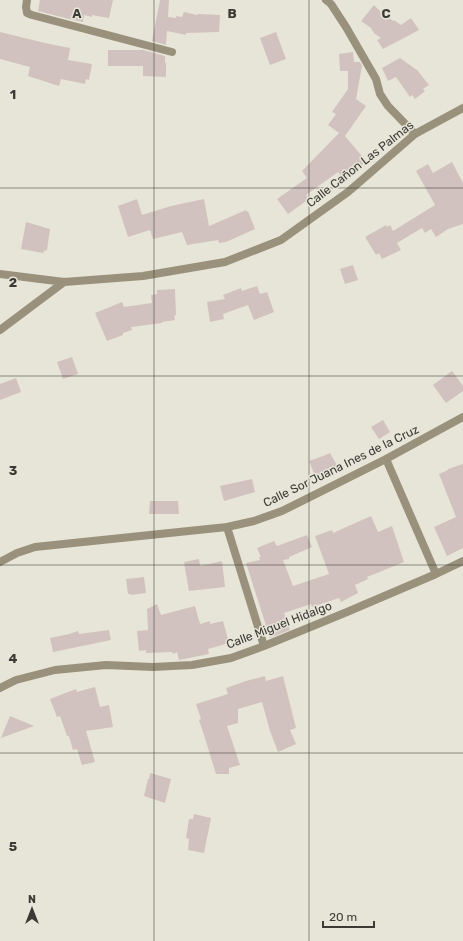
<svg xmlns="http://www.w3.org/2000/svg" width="463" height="941" font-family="Rubik,sans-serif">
	<rect width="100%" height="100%" fill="#e7e5d8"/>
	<!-- building -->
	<path fill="#d2c2bf" d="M40,0H113L109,18L92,15V17L84,15L83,22L69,19L38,11Z
		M160,0H169L168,17L176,18V16L182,17L184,12L197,15L198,14L220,15L219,32L186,33V35L167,31L166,45L152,41Z
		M374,5L381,12V11L393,21L394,20L401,25L411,18L419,30L383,49L377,40L381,38L374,33L371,28L361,21Z
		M0,32L45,43L70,48L68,60L92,64L89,80L86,79L85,84L61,79L59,86L28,76L30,67L0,59Z
		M276,32L286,59L270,65L260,38Z
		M108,50H143L165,56V63H166V77L143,76V66H108Z
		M353,52L354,62H360L362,66L356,99L366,106L345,136L366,161L346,182L338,172L306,195L309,199L288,214L277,199L307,178L302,171L303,170L339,133L328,125L336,114L332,112L348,89V71H340L339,54Z
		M400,58L417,70L429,85L423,89L425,91L415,99L412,95L410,97L396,77L388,81L382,68Z
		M452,162L463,183V224L448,229L436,237L431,229L425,233L422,228L397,243L401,250L382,259L379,253L376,255L365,237L386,225L387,227L390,225L393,231L435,205L416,171L428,164L433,173Z
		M137,199L142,215L171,206L204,199L209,226L246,210L247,212L248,211L255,229L226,242L219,243L218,240L187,245L182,232L153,239L150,230L128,237L118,206Z
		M26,222L50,229L47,250L44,251L43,253L21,249Z
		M353,265L358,280L345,284L340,269Z
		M257,286L260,294L267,292L274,312L254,320L248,305L223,314L224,319L210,322L207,302L225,299L223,295L241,288L242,291Z
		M175,289L176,315L174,316L175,320L162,322V323L131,327L132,330L123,333V335L107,341L95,313L122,302L124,307L152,303L151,295L157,294V290Z
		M72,357L78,374L63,379L57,362Z
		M452,371L463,386V391L446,403L433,385Z
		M16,378L21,392L0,400V384Z
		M383,420L390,432L379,439L371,427Z
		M330,453L339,469L317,481L309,461L323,456Z
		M463,464V548L447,556L434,527L456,517L439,474L448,470V469Z
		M252,479L255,492L224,501L220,486Z
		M150,501H178L179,514H149Z
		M371,516L378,532L392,526L404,562L367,577L368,579L355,585L358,593L341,602L339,598L312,607L311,604L284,613L290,630L270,638L246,563L260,560L259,557H261L257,548L274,541L277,546L307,535L312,547L289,557V559L283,560L293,586L329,574L315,536L332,530L333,533Z
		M199,559L200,566L222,561L225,587L189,591L184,562Z
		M144,577L146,593L131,595V594H128L126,579Z
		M157,604L161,615L195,606L200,624L210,621V624L223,621L229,643L208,649L209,654L179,660L177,652L173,654L172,652L146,653V650L139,651L137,631L148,630L147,609Z
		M109,630L111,640L53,652L50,638L69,634L78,631L79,634Z
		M265,676L266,681L283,676L296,728L290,730L296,744L278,752L270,731L262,702L238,709V723L227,726L240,765L229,768V774H216L204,735L199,720L201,719L196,704L228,694L226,688L246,681Z
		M95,687L100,707L109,705L113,727L86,731L95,762L82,765L77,749L73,750L69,736H67L60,716L57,717L50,699L76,689L77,692Z
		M10,716L34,726L1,738Z
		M150,773L171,779L165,803L144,796L148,779H149Z
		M194,814L211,818L204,853L188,850L189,839L186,838L189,819H193Z"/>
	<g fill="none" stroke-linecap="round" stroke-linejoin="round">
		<!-- minor -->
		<path stroke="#9a917c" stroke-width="8" d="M27,0L26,7L27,13L32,15L172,52
			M326,0L331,4L346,27L376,79L380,94L388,106L415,134
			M0,274L64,282L143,276L225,262L281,240L348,192L415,134L463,108
			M0,330L64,282
			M386,459L436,574
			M227,527L264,646
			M0,562L17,553L35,547L227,527L254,521L282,511L386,459L463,417
			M0,688L16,680L55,670L106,665L153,667L192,665L231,658L264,646L347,612L436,574L463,561"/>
	</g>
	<!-- grid -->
	<path fill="none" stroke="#3b3a35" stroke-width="1" stroke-opacity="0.55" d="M154,0V941M309,0V941M0,188H463M0,376H463M0,565H463M0,753H463"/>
	<g text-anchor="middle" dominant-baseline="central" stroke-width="3" stroke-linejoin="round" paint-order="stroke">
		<!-- street labels -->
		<g font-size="12" fill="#3b3a35" stroke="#e7e5d8">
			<text transform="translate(360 164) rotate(-38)">Calle Cañon Las Palmas</text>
			<text transform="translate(341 466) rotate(-26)">Calle Sor Juana Ines de la Cruz</text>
			<text transform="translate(279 625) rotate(-21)">Calle Miguel Hidalgo</text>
		</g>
	</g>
	<g font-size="13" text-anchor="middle" font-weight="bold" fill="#3b3a35" stroke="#e7e5d8" stroke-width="3" stroke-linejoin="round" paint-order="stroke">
		<text x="77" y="18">A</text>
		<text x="232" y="18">B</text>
		<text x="386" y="18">C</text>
		<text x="13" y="99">1</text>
		<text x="13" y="287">2</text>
		<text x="13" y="475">3</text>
		<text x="13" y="663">4</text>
		<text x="13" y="851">5</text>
	</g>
	<!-- north arrow -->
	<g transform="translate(32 909)" stroke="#e7e5d8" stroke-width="3" paint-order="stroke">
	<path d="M0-3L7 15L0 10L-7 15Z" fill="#3b3a35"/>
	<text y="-6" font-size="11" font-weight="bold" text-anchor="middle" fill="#3b3a35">N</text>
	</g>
	<!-- scale -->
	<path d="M323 921v6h51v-6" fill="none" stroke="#3b3a35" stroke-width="2"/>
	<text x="329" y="921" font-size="12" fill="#3b3a35" stroke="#e7e5d8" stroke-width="3" paint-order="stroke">20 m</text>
</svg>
